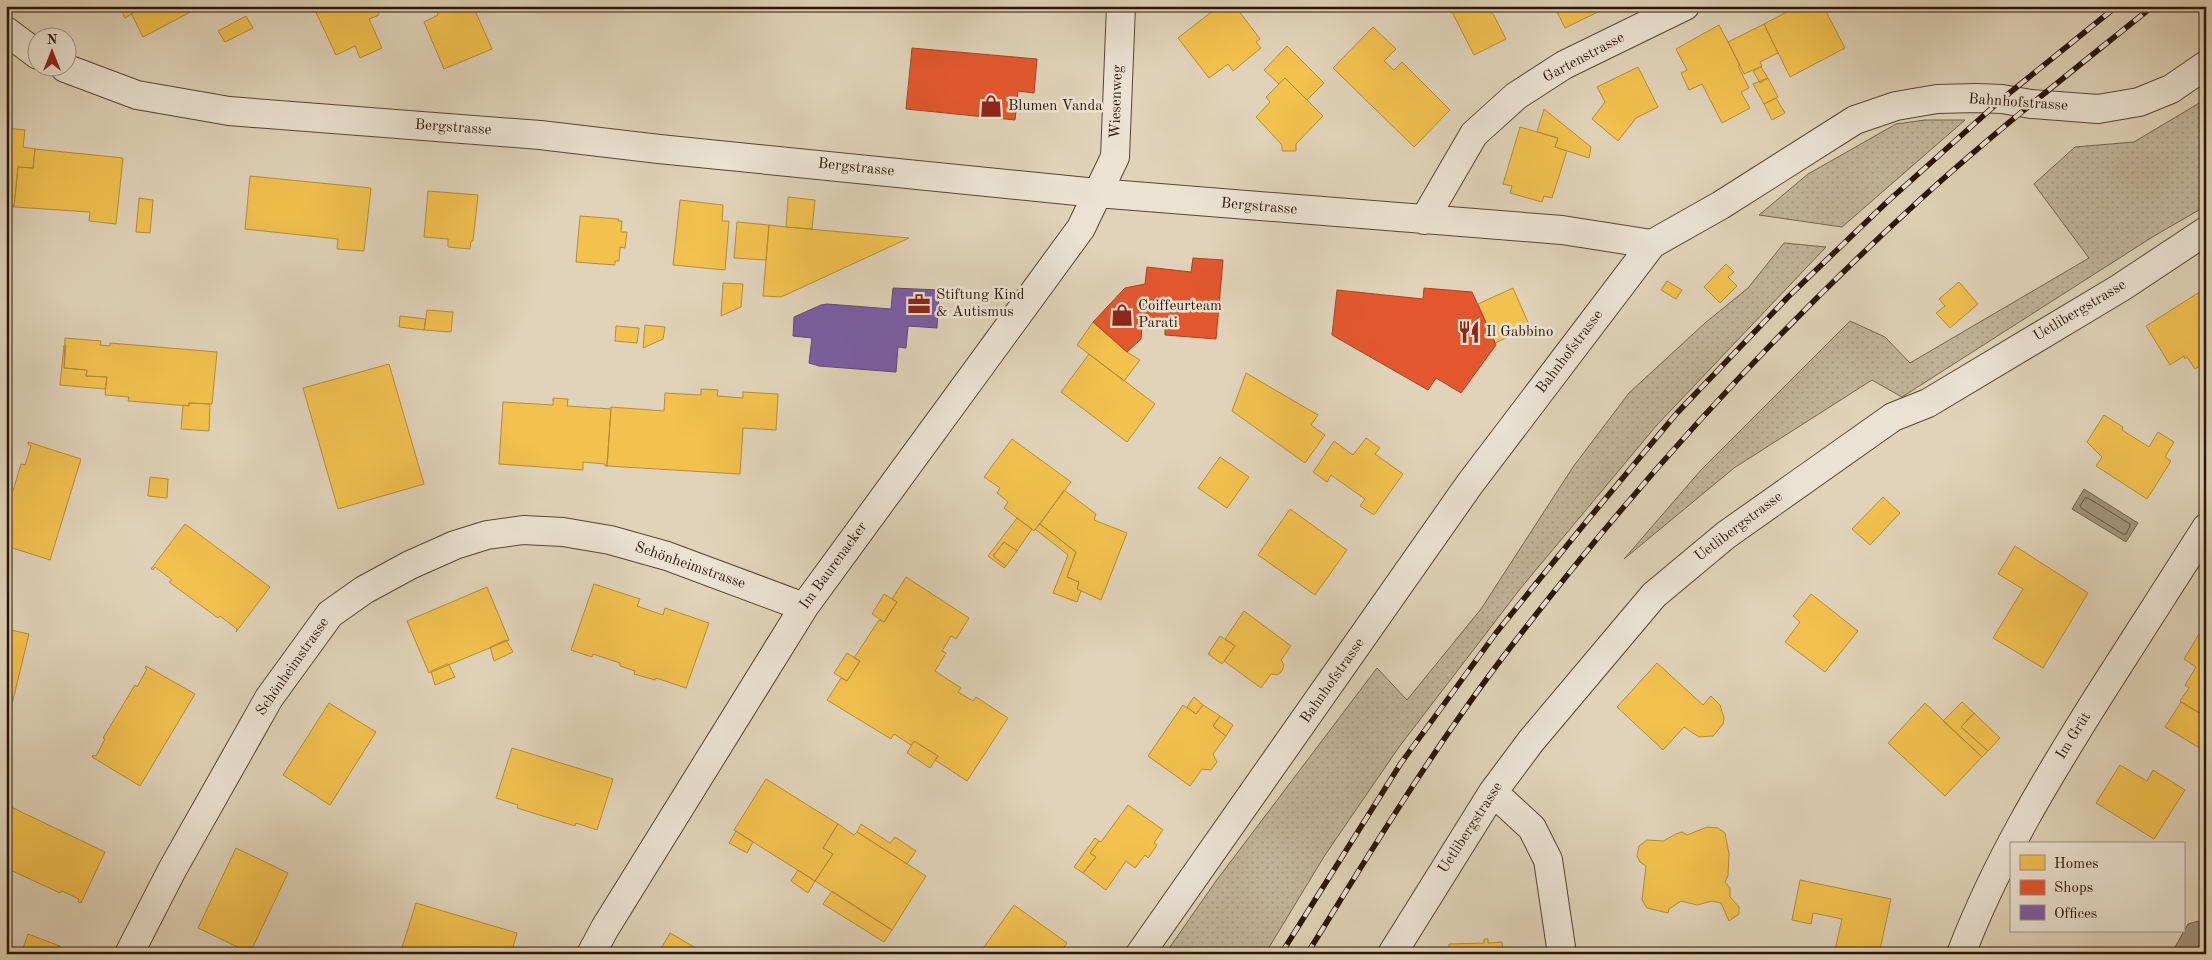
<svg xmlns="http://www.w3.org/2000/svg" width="2212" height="960" font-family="'Old Standard TT',serif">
	<defs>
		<pattern id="grass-dots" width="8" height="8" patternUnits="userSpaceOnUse" patternTransform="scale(1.25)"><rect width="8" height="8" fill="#c1b39a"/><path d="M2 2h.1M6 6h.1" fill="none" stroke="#a69983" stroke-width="1.8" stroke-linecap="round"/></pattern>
	</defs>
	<rect width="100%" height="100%" fill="#e0d3b9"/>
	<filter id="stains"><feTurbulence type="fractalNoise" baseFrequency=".004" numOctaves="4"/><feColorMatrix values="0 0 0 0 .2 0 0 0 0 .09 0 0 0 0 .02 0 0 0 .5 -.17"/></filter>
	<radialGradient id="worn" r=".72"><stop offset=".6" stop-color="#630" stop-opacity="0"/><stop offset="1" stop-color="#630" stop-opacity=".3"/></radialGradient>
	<!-- grass -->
	<path fill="url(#grass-dots)" stroke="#766450" d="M2206,99V206L2154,236L1902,397L1872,380L1734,468L1624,559L1701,470L1850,321L1885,337L1910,363L2089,258L2034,184L2075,147L2134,142Z
		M1925,120H1965L1842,227L1759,215L1808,174L1896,124Z
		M1784,243L1826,247L1656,426L1520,589L1399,747L1325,855L1265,954H1165L1216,881L1377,668L1407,700L1481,609L1573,467L1629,393L1705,323L1748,288Z"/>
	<!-- water -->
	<path fill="#a2927c" stroke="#72604c" d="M2084,489L2138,523L2126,542L2072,509Z
		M2198,921L2206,927V945L2200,954H2171L2188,924Z"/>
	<!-- homes -->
	<path fill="#f2c14e" stroke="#b68d38" d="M119,6H136L138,10L125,18Z
		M136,6H202L143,37L131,13L138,10Z
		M313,6H375L379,15L369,19L382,48L360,58L355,46L336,55Z
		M444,6H453L454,8L473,6L492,49L444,69L424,22L438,15L436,10Z
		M1219,6H1235L1260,39L1256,42L1261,48L1233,71L1228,64L1209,78L1178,38Z
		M1454,6H1489L1506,39L1474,55L1450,8Z
		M1545,6H1605L1606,8L1565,28L1554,6L1547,10Z
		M1798,6H1823L1845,48L1790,77L1764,24Z
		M246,16L253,28L225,42L218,31Z
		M1764,24L1778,53L1760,62L1762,66L1744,74L1728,42Z
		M1719,25L1740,65L1738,66L1749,88L1741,92L1750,108L1722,123L1702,84L1689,90L1681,73L1687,70L1676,49Z
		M1373,27L1396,49L1384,61L1394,70L1402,62L1450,110L1414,147L1333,68Z
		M1287,46L1324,83L1307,100L1285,78L1279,84L1264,70Z
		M1638,67L1658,107L1636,118L1618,141L1592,119L1605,102L1597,87Z
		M1761,67L1768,78L1760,83L1753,71Z
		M1285,78L1323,116L1296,144V151H1282V145L1256,117L1270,102L1266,97Z
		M1768,78L1778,97L1764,104L1753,84Z
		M1776,98L1785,113L1772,120L1764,104Z
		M1544,109L1591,147L1589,158L1555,147L1558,138L1537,132Z
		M1520,127L1558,138L1555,147L1567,151L1552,198L1544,196L1542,202L1510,193L1512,186L1503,184Z
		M6,128L25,130L23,147L35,149L33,168L18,167L14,207L6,206Z
		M35,149L123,158L116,224L89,221L90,212L14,207L18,167L33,168Z
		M250,176L371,188L364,251L337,249L338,239L245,229Z
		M428,191L478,195L473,241H471L470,249L448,247V239L424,237Z
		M788,197L815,200L812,229L786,227Z
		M139,198L153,200L150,233L136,232Z
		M680,200L723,205L722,221H729L725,270L673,265Z
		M580,216L619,219L618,221H622L621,232H627L625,248L620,247L619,261H615V265L576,262Z
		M737,222L769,225L766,260L734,258Z
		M769,225L786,227L909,238L781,297L763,296Z
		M1726,264L1734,272L1728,277L1737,286L1720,303L1704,287Z
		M1667,281L1682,290L1676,299L1661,290Z
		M1959,282L1978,304L1950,328L1936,313L1945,306L1939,299Z
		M723,283L743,284L741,307L721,316Z
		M1513,288L1530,327L1495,343L1478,304Z
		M2206,288V362L2195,369L2187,357L2185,359L2184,356L2170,365L2146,326Z
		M427,310L453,312L451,332L424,330Z
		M400,316L426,319L424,330L399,327Z
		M1093,322L1127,352L1140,360L1124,381L1077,345Z
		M645,325L665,327L663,339L643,348Z
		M616,326L639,328L637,343L615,341Z
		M65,338L101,341L100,345L110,346V343L217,352L212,404L189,403V406L128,401L129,397L105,395L107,377L86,376L87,370L64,368Z
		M64,345H66L64,368L87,370L86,376L107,377L105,389L60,385Z
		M1089,354L1155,404L1127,442L1061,392Z
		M389,364L424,484L338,509L303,388Z
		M1246,373L1318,415L1311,425L1325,435L1305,463L1232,411Z
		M701,389L718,390L717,396L743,398V392L778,394L776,430L743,428L740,474L607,466L611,407L664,411L665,393L701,395Z
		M553,398L568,399L567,406L611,409L607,466H605V464L583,462V470L499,464L503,402L553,405Z
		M189,403L210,404L209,431L181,429L183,405L189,406Z
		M2104,415L2123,427L2122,430L2149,447L2158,432L2174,442L2165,457L2171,461L2147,499L2096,466L2102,457L2087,442Z
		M1366,438L1380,448L1375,454L1403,474L1374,515L1360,506L1365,499L1331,475L1327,482L1313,472L1334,441L1353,455Z
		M1012,439L1071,482L1034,531L1004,508L1008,502L997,493L1000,488L984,477Z
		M28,442L81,459L50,560L6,546V514L21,464L25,465L31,446L28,444Z
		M1220,457L1249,477L1227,508L1198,488Z
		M150,477L168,479L167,498L148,496Z
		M1064,490L1096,514L1094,520L1127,533L1101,600L1077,589L1079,582L1067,577L1076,552L1040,524Z
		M1883,497L1900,513L1870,545L1852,529Z
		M1290,509L1347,550L1315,595L1258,555Z
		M1017,518L1032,529L1017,551L1004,542L993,556L1006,566L1004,568L988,556Z
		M185,524L270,587L236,632L237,629L220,616L218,618L169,582L172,580L155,567L153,570L151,569Z
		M1040,524L1076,552L1067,577L1079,582L1077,589L1081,591L1077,602L1053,593L1068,555L1035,529Z
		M1004,542L1017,551L1006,566L993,556Z
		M2015,546L2088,593L2043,668L1993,638L2023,589L1998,574Z
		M906,577L969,618L956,639L951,636L942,651L946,653L935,671L961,688L958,692L973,701L976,697L1008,718L967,781L935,760L938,756L914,741L911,745L894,734L891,739L827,700L841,678L847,681L860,661L854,658L879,620L884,622L897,602L892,599Z
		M594,584L640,599L637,606L663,615L665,608L709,623L686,688L656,678L655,680L634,674L635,671L620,666V663L593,654L592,657L571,650Z
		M487,587L509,640L429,673L407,621Z
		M884,594L897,602L884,622L872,614Z
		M1811,594L1858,631L1825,672L1785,642L1800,622L1793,616Z
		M1244,611L1291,646L1281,660L1284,665L1282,671L1277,675L1271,674L1261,688L1224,661L1235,646L1225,639Z
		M6,629L29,634L6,729Z
		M2199,634L2206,638V717L2180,701L2189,688L2185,685L2196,667L2184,659Z
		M1220,636L1235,646L1222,664L1208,654Z
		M506,640L513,652L494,661L490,647Z
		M847,653L860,661L847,681L834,673Z
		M1657,663L1703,705L1711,696L1720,705L1724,718L1723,724L1713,736L1699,737L1684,727L1663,750L1617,707Z
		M447,664L449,665L455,677L435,685L431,671Z
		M146,666L195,694L140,786L92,757L93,755L96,756L105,739L103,738L135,685L137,687L147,669L145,668Z
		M1194,697L1203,705L1196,714L1187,707Z
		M1962,702L1974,713L1961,727L1988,751L1982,757L1943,721Z
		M2181,702L2206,717V752L2165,727Z
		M329,703L376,732L330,805L283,775Z
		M1925,703L1982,757L1945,796L1888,743Z
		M1183,705L1196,714L1203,705L1220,716L1213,726L1226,736L1213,754L1217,762L1211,770L1202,769L1190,786L1148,756Z
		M1974,713L2000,738L1988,751L1961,727Z
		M1220,716L1233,725L1226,736L1213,726Z
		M914,741L938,756L930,768L907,753Z
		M512,748L613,779L597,830L576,823L575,826L517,808L518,805L496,798Z
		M2120,765L2147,781L2153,770L2185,790L2154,839L2096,803Z
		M766,779L838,824L823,848L833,854L815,881L734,830Z
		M1128,805L1163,830L1154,843L1157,845L1148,858L1145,855L1135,868L1126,861L1106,890L1083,873L1096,857L1090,853L1099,841L1101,842Z
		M9,806L105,852L81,903L78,902L79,899L62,891L60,893L6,868V812Z
		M838,824L854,835L857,832L926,876L892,930L815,881L833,854L823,848Z
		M861,824L890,843L895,837L916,851L907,864L857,832Z
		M1707,827L1718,828L1725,833L1729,854L1728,876L1725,882L1730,888V897L1739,907V914L1729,921L1721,903L1712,901L1697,905L1681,901L1669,909L1668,913L1647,908L1642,900L1646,866L1640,862L1637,856L1639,846L1647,840L1663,841L1676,834L1682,832L1687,835Z
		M736,831L753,842L747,853L729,843Z
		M1095,838L1099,841L1090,853L1096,857L1083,873L1074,867Z
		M236,848L288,873L250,953L198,928Z
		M798,870L815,881L808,893L791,881Z
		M1800,880L1891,899L1879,954H1834L1842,919L1813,913L1811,924L1792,920Z
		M832,891L892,930L884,942L823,904Z
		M416,903L517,933L511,954H400Z
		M1014,905L1067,943L1059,954H979Z
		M670,933L706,954H658Z
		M28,934L60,946L58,954H21Z
		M1484,939H1488V943L1502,942L1503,954H1449V944L1484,943Z"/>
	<!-- shops -->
	<path fill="#e4572e" stroke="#ac4322" d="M912,48L1037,59L1034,93L1018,91L1015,120L906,109Z
		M1193,258L1223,260L1216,339L1165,335V327L1142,325L1141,339L1127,352L1093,322L1125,288L1145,284L1147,267L1191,272Z
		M1424,288L1472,292L1496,345L1461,393L1436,378L1428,390L1332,335L1337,290L1423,299Z"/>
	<!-- offices -->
	<path fill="#7b5ea7" stroke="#634876" d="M893,288L939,290L937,328L908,326L906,348L898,347L896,372L819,366L809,363L812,338L793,336L794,317L821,305L827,304L891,309Z"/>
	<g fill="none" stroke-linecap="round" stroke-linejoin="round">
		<!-- shore -->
		<path stroke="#665440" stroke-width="1" d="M2088,498L2130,524V526L2126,534H2123L2081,508L2080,506L2085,498Z"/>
		<defs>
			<path id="minor" d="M6,31L38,55
				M65,68L137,95L229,111L540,135L659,149L1097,193L1562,230L1652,244
				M1424,220L1474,134L1516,96L1564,65L1685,6
				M1493,792L1532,828L1548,860L1562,954
				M129,954L172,870L269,698L330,614L364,590L410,565L455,545L487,535L523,530L563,532L610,540L667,556L804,607
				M591,954L605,928L804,607L1081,228L1115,157L1121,6
				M1140,954L1469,485L1652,244L1721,205L1855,120L1896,106L1937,99L1977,98L2002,99L2031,104L2098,109L2139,102L2171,89L2206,65
				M1392,954L1493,792L1531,741L1654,595L1726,535L1893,417L1928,403L2120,288L2206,231
				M1961,954C1996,862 2046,780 2098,697C2134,641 2170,584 2206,528"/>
		</defs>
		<!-- minor casing -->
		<use href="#minor" stroke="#584432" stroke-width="30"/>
		<!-- minor -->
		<use href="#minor" stroke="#ebe2d2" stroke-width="28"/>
		<defs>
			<path id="rail" d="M1281,954L1401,763L1496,633L1586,522L1677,413L1788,297L1887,202L2002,99L2117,6
				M1307,954C1373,848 1437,742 1513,644C1633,488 1766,341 1911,208C1988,137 2071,72 2153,6"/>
		</defs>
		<!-- rail casing -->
		<use href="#rail" stroke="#2a1505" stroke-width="5.5"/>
		<!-- rail -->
		<use href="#rail" stroke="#ebe2d2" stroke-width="4" stroke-dasharray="11" stroke-linecap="butt"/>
	</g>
	<!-- icons -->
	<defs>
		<symbol id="shop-bare" viewBox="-9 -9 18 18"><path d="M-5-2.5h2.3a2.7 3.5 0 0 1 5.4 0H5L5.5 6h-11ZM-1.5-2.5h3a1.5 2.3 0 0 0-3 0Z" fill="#8f2418" stroke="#ebe2d2" stroke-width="2.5" paint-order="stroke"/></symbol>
		<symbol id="office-bare" viewBox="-9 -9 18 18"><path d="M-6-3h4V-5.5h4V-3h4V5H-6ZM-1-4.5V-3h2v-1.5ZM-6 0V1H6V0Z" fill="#8f2418" stroke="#ebe2d2" stroke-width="2.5" paint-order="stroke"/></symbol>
		<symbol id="restaurant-bare" viewBox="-9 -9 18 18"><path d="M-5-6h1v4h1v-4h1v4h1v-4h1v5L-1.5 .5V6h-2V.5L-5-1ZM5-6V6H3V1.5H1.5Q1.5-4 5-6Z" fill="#8f2418" stroke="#ebe2d2" stroke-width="2.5" paint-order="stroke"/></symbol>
	</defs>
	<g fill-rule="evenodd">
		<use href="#shop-bare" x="975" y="90" width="32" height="32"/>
		<use href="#office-bare" x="903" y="288" width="32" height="32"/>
		<use href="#shop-bare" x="1106" y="299" width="32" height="32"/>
		<use href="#restaurant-bare" x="1453" y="316" width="32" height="32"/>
	</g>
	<g text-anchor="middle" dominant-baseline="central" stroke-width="5" stroke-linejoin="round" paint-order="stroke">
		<!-- street labels -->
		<g font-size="15" fill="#2a1505" stroke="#ebe2d2">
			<text transform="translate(1584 58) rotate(-28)">Gartenstrasse</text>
			<text transform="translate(1117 102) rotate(-88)">Wiesenweg</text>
			<text transform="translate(2018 103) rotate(4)">Bahnhofstrasse</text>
			<text transform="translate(453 128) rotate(4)">Bergstrasse</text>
			<text transform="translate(856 168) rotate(6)">Bergstrasse</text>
			<text transform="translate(1259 207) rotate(5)">Bergstrasse</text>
			<text transform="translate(2080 311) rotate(-31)">Uetlibergstrasse</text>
			<text transform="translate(1570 352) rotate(-53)">Bahnhofstrasse</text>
			<text transform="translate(1739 527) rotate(-37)">Uetlibergstrasse</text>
			<text transform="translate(690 566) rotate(19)">Schönheimstrasse</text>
			<text transform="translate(834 566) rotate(-54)">Im Baurenacker</text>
			<text transform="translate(293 667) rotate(-55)">Schönheimstrasse</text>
			<text transform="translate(1333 681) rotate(-55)">Bahnhofstrasse</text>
			<text transform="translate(2074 736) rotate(-58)">Im Grüt</text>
			<text transform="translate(1471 828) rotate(-57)">Uetlibergstrasse</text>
		</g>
		<!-- poi labels -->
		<g font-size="15" fill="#2a1505" stroke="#ebe2d2" text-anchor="start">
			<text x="1008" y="106">Blumen Vanda</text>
			<text x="936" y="295">Stiftung Kind<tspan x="936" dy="17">&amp; Autismus</tspan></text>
			<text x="1138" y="306">Coiffeurteam<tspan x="1138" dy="17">Parati</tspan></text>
			<text x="1486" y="332">Il Gabbino</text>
		</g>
	</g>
	<!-- margin -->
	<rect width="2212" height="960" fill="none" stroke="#e0d3b9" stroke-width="25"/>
	<rect x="8" y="8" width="2197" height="945" fill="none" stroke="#2a1505" stroke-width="2.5"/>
	<rect x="12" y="12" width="2187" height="935" fill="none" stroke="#2a1505"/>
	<!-- legend -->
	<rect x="2010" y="842" width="175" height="90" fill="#ebe2d2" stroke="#9e9080"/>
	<rect x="2020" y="855" width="25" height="15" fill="#f2c14e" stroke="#9e9080"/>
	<text x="2054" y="868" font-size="15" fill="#2a1505">Homes</text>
	<rect x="2020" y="880" width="25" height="15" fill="#e4572e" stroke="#9e9080"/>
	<text x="2054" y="892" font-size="15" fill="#2a1505">Shops</text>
	<rect x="2020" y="905" width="25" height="15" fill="#7b5ea7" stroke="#9e9080"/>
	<text x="2054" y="918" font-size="15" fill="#2a1505">Offices</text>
	<!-- north arrow -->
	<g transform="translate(52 52)"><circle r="24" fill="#ebe2d2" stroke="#9e9080"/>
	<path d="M0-4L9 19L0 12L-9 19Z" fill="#8f2418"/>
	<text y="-8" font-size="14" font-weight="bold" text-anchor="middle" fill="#2a1505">N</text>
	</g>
	<rect width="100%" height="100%" filter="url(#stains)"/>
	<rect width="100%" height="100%" fill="url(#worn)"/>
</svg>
